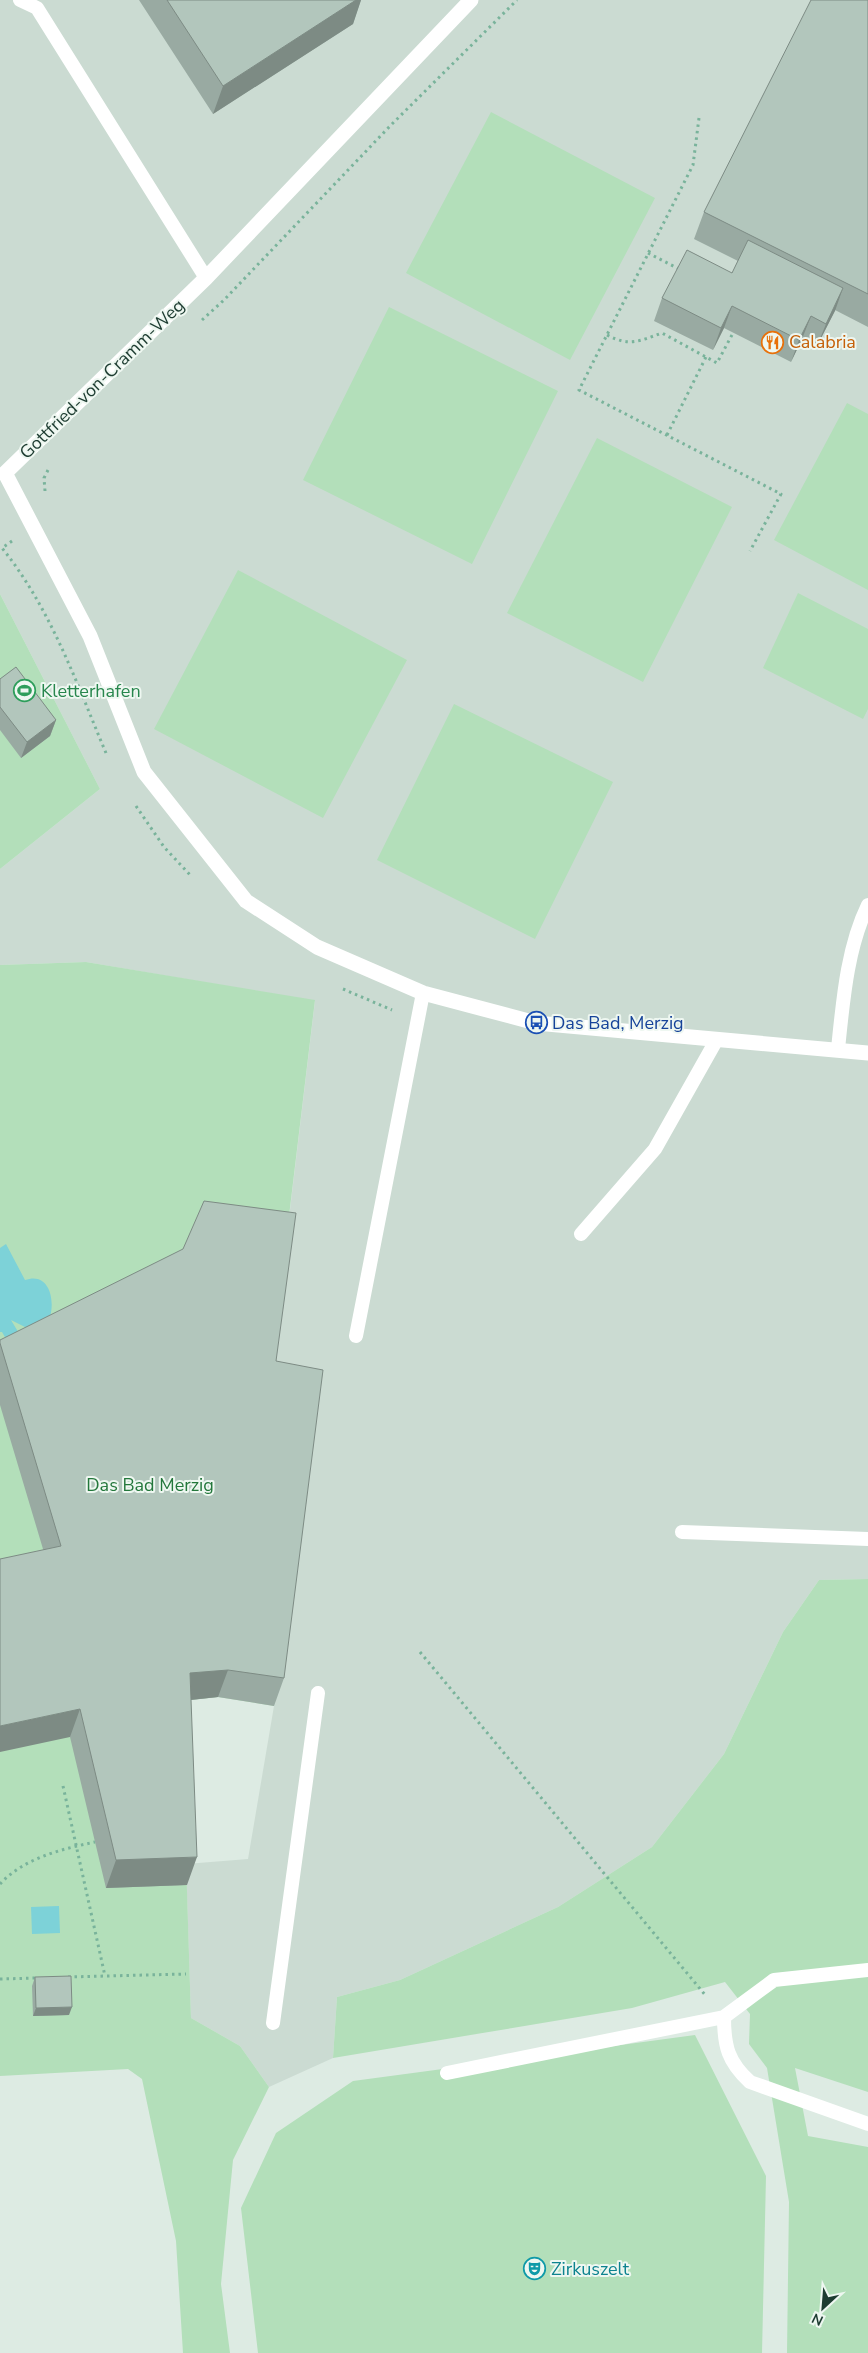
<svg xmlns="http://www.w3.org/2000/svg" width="868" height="2353" font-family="'Nunito Sans',sans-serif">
	<rect width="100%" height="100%" fill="#ddebe3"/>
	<!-- built -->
	<path fill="#cbdbd2" d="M0,0H868V1579L819,1580L783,1632L724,1754L652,1847L558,1907L400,1980L337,1997L333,2058L269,2087L240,2046L191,2018L186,1864L248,1859L274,1706L313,1398L266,1388L289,1218L315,1001L86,962L0,965V869L100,789L0,594Z"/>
	<!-- green -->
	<path fill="#b3dfba" d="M491,112L655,198L570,360L406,273Z
		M389,307L558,391L472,564L303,480Z
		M847,403L868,414V590L774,540Z
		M597,438L732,507L643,682L507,613Z
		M238,570L407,660L323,818L154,729Z
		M798,593L868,629V709L863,719L763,668Z
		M0,594L100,789L0,869Z
		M454,704L613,782L535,939L377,860Z
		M86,962L315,1000L286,1241L266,1388L313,1397L274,1706L218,1697L181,1701L191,2018L240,2046L269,2087L233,2160L221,2284L230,2353H183L176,2241L142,2079L128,2069L0,2076V965Z
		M868,1579V2092L795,2068L808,2136L868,2147V2353H787L789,2202L767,2068L749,2044L750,2014L725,1982L632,2008L333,2058L337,1997L400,1980L558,1907L652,1847L724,1754L783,1632L819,1580Z
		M695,2035L766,2176L762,2353H258L241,2208L276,2133L353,2081Z"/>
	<!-- water -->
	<path fill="#7dd2d8" d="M6,1244L25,1280C50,1271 56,1302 49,1320L27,1328L11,1320L26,1345L13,1351L2,1332H0V1248Z
		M59,1906L60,1933L32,1934L31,1907Z"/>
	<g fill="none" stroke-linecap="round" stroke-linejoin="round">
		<!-- path -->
		<path stroke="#79b39b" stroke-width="3" stroke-dasharray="2.5 4" stroke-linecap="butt" d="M699,118L693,165L579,390L781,494L750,551
			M648,253L681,270
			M202,320L224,300L391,125L517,0
			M607,335C630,347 639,341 662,333L717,363L733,333
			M667,435L706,357
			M45,491L44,478L49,468
			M12,541L2,548C51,609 76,682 106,753
			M136,806L164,847L191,876
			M343,989L392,1010
			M420,1652L706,1996
			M63,1786L105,1976
			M0,1884C24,1858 62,1849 95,1842
			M68,1977L186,1974
			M0,1979L37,1978"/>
		<!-- lane -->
		<path stroke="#fff" stroke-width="14" d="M20,0L37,8L206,278
			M838,1049C843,1001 847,948 868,905
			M581,1234L655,1149L717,1039
			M356,1336L423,993
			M682,1532L868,1539
			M868,1970L774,1980L724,2017C724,2046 728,2062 750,2082L868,2124
			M273,2023L318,1693
			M447,2073L724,2017"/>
		<!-- street -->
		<path stroke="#fff" stroke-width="15" d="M471,0L206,278L5,473L90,636L144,772L246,901L317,947L423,993L536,1023L868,1053"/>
	</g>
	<!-- wall -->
	<path fill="#99aaa2" d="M139,0H361L353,24L213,114Z
		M868,0V327L835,310L817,346L802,339L791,362L724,328L713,350L654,321L662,298L732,273L738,261L694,239L704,212Z
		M0,679L56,720L50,736L21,758L0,730Z
		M0,1340L276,1361L284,1678L274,1706L218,1697L191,1700L187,1885L106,1888L70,1737L43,1549L0,1405Z
		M35,1977L69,2015L33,2016L32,1986Z"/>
	<!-- shaded-wall -->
	<path fill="#7d8b84" d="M356,0H361L353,24L213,114L223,86Z
		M843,288L835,311L817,346L826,324Z
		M732,306L724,328L713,350L721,328Z
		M811,316L802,339L791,362L799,340Z
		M56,720L50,736L21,758L27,742Z
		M228,1670L218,1697L180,1701L190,1673Z
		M80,1709L70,1737L0,1752V1726Z
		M197,1857L187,1885L106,1888L116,1860Z
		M72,2007L69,2015L33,2016L36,2008Z"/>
	<!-- building -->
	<path fill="#b2c6bc" stroke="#7d8b84" d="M167,0H356L223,86Z
		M811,0H868V294L704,212Z
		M748,240L843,288L826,324L811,316L799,340L732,306L721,328L662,298L687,250L732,273Z
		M16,667L56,720L27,742L0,707V679Z
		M204,1201L296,1213L276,1361L323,1370L284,1678L228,1670L190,1673L197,1857L116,1860L80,1709L0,1726V1559L61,1546L0,1343V1340L183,1249Z
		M71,1976L72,2007L36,2008L35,1977Z"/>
	<!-- icons -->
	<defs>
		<symbol id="restaurant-ring" viewBox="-11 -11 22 22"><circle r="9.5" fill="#eef7f1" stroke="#e8710a" stroke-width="1.5"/><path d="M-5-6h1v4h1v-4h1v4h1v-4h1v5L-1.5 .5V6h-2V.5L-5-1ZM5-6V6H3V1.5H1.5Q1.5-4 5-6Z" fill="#e8710a"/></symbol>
		<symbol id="stadium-ring" viewBox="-11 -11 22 22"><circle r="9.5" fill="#eef7f1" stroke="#2e9e5b" stroke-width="1.5"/><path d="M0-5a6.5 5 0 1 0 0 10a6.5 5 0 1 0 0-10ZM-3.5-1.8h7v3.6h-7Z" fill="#2e9e5b"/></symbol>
		<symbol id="bus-ring" viewBox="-11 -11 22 22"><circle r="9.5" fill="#eef7f1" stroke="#1a4fb4" stroke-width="1.5"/><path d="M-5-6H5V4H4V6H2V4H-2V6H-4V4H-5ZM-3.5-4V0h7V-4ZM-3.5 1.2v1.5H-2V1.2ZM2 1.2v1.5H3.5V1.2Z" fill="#1a4fb4"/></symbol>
		<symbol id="theatre-ring" viewBox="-11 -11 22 22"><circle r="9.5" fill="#eef7f1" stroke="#0f9aa8" stroke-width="1.5"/><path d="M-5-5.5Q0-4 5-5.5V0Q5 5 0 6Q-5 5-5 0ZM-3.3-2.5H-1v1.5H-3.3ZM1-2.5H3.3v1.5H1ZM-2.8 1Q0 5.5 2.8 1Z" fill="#0f9aa8"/></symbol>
	</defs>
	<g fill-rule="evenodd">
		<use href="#restaurant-ring" x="760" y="330" width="25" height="25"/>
		<use href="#stadium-ring" x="12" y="678" width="25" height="25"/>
		<use href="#bus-ring" x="524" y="1010" width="25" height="25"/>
		<use href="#theatre-ring" x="522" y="2256" width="25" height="25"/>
	</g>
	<g text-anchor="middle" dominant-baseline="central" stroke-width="4" stroke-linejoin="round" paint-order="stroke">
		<!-- food labels -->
		<g font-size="18" fill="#c56008" stroke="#eef7f1" text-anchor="start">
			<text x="789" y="342">Calabria</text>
		</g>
		<!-- street labels -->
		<g font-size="18" fill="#1d3c31" stroke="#eef7f1">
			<text transform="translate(102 379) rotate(-44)">Gottfried-von-Cramm-Weg</text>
		</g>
		<!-- leisure labels -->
		<g font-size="18" fill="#27864d" stroke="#eef7f1" text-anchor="start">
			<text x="41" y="691">Kletterhafen</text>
		</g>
		<!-- transit labels -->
		<g font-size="18" fill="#164399" stroke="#eef7f1" text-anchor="start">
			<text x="552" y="1023">Das Bad, Merzig</text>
		</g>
		<!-- park labels -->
		<g font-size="18" fill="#23773b" stroke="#eef7f1">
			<text x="150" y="1485">Das Bad Merzig</text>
		</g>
		<!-- culture labels -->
		<g font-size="18" fill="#0d838f" stroke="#eef7f1" text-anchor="start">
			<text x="551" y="2269">Zirkuszelt</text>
		</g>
	</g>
	<!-- north arrow -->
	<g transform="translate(823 2308) rotate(206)" stroke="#eef7f1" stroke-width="4" paint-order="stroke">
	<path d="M0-4L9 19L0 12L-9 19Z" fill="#1d3c31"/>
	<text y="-8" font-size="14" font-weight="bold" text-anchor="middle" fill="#1d3c31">N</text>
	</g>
</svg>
